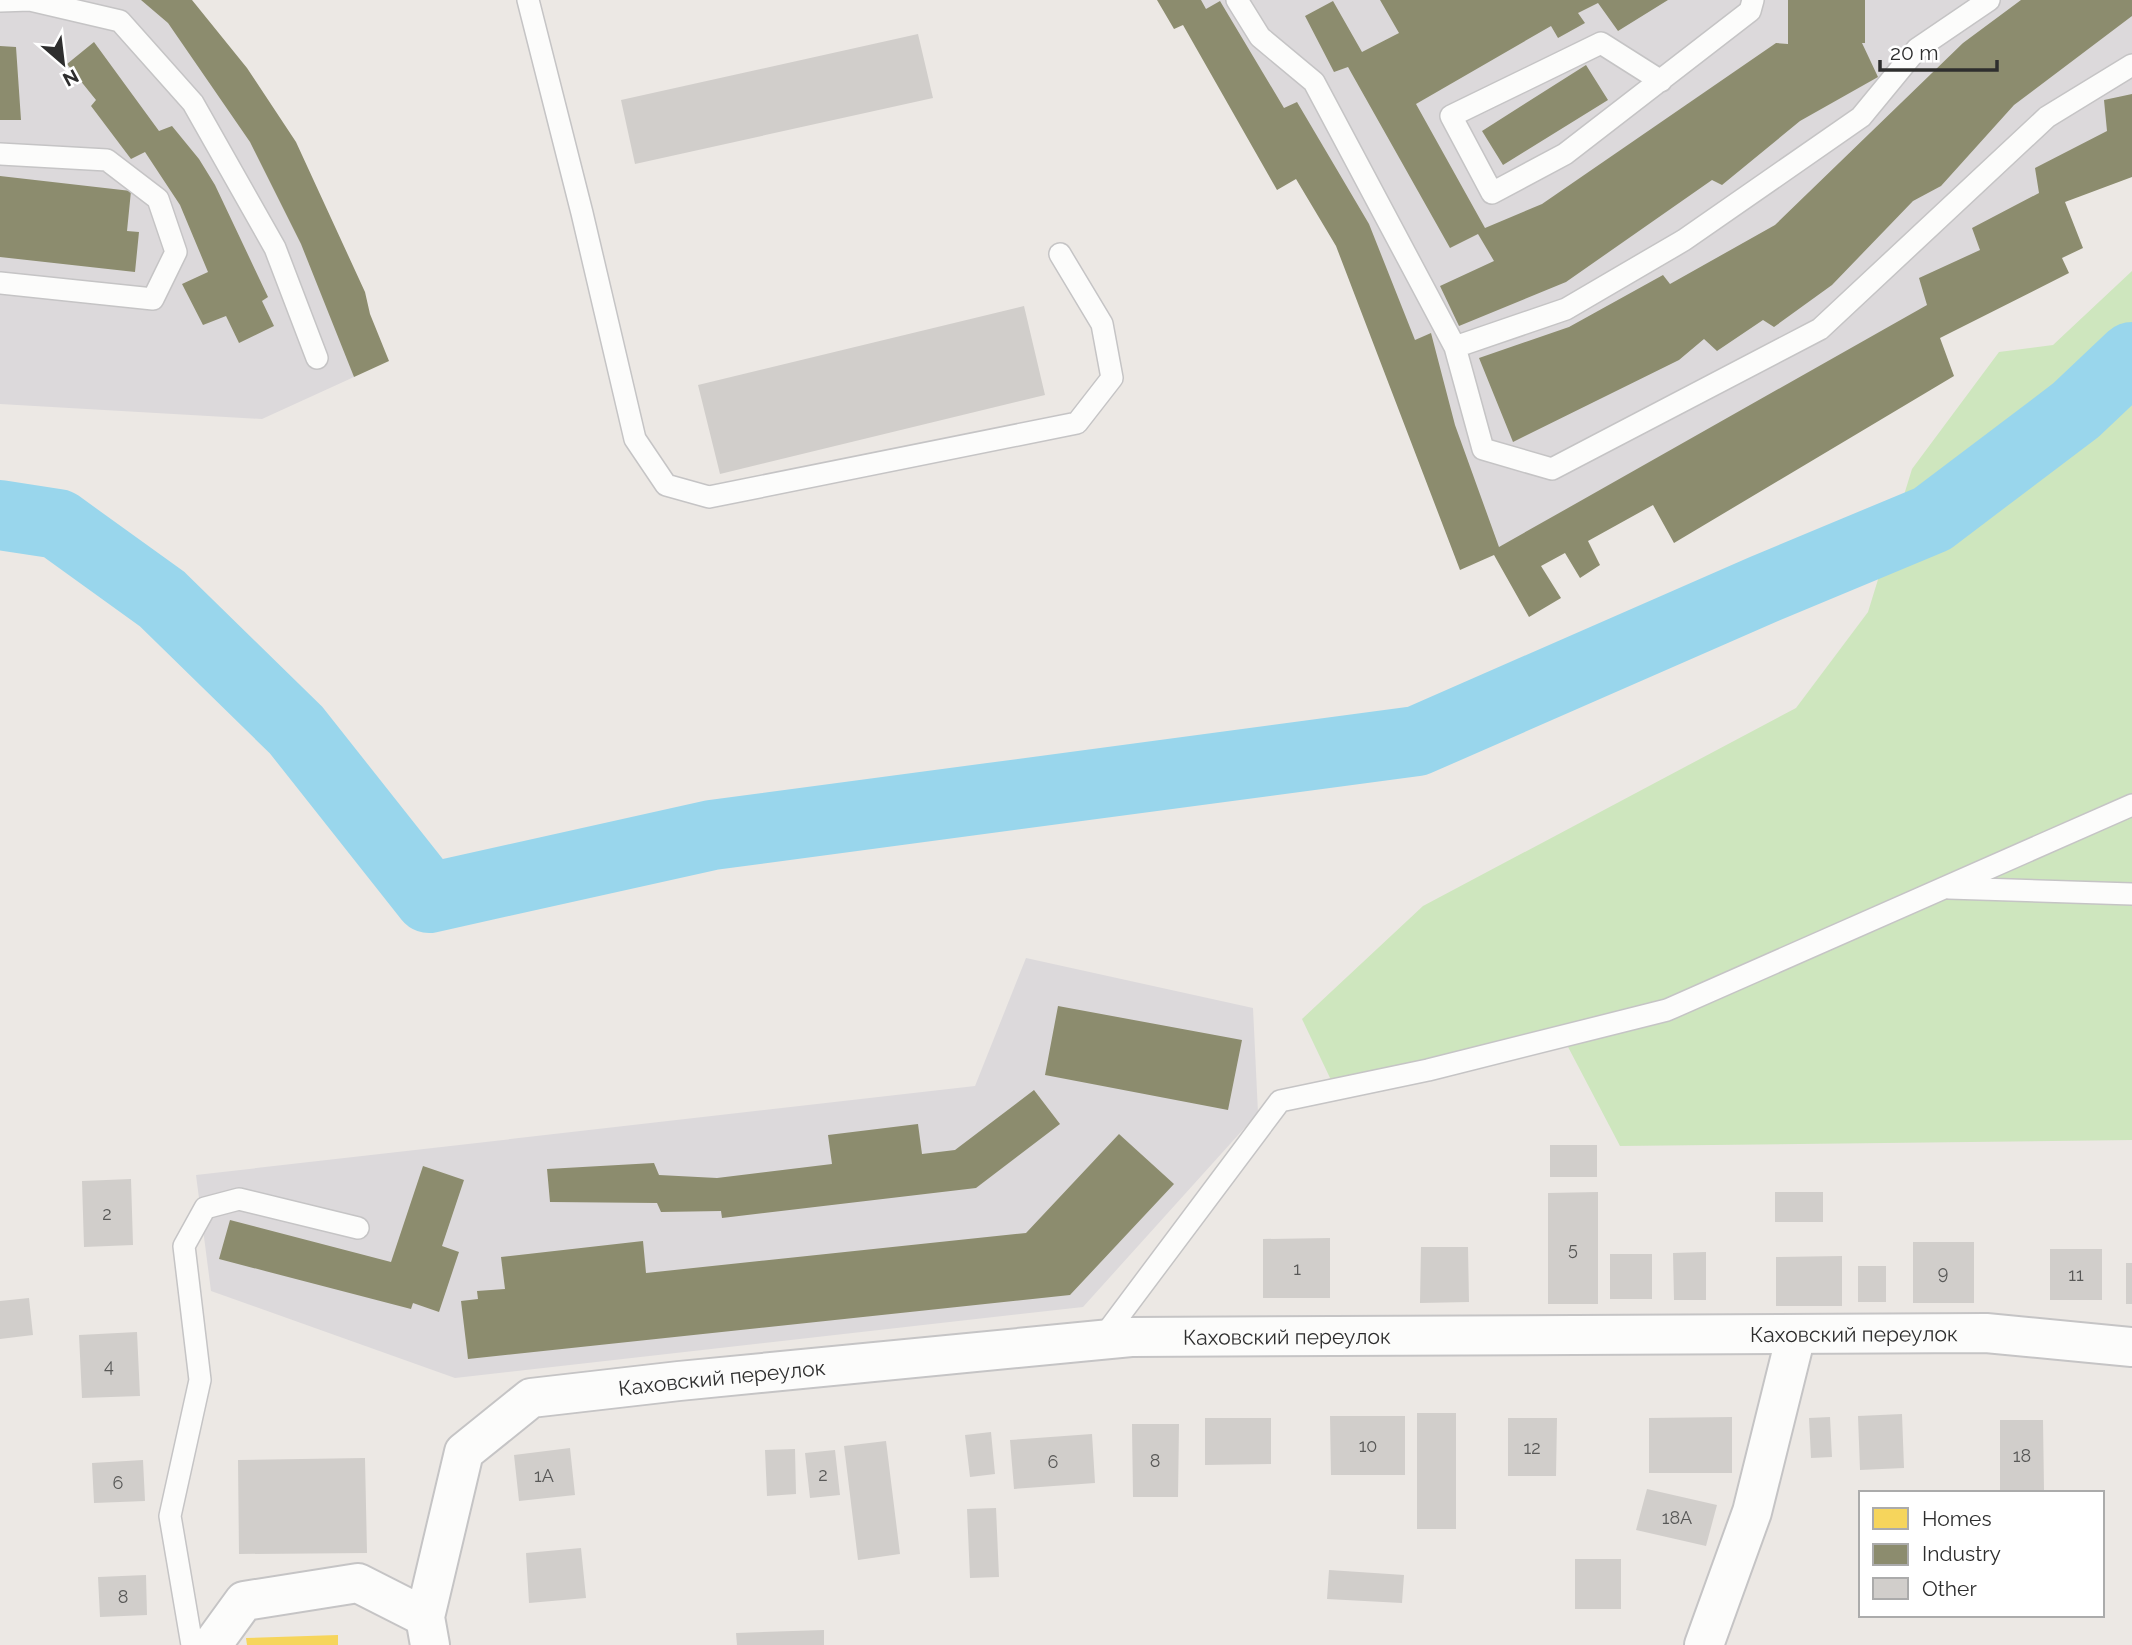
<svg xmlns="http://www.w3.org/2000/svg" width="2132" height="1645" font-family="Raleway,sans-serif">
	<rect width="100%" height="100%" fill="#ece8e4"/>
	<!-- industrial -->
	<path fill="#dcd9db" d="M0,0H174L265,122L354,377L262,419L0,404Z
		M1177,0H2132V145L2031,219L1841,406L1505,556L1484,541L1296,128Z
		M1026,958L1253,1008L1258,1113L1083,1307L455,1378L211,1291L196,1175L975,1086Z"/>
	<!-- green -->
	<path fill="#cee6be" d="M2132,271V1140L1620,1146L1567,1045L1331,1080L1302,1019L1423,906L1796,708L1868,612L1912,469L1999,352L2053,345Z"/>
	<!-- homes -->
	<path fill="#f6d55c" d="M338,1635V1645H247L246,1638Z"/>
	<!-- industry -->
	<path fill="#8c8c6e" d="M141,0H192L247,68L296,142L365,292L370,314L389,361L354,377L301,244L250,142L168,23Z
		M1157,0H1201L1206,9L1220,1L1284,108L1297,102L1369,224L1415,340L1431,333L1455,425L1499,547L1927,305L1919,278L1980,250L1972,228L2039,193L2035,168L2107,131L2104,100L2132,94V177L2065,202L2083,248L2062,258L2069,273L1940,338L1954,376L1674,543L1653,505L1588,541L1600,565L1580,578L1565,553L1541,566L1561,598L1529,617L1494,555L1460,570L1336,246L1296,179L1277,190L1183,25L1174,29Z
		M1380,0H1668L1618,31L1598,3L1578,13L1585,23L1558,38L1551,26L1416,104L1485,228L1542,204L1776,43L1788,44V0H1865V43H1862L1878,77L1800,121L1722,185L1712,180L1566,282L1459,326L1440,286L1494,261L1478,234L1450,248L1348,67L1334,72L1305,16L1333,1L1362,52L1399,33Z
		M2021,0H2132V16L2014,105L1941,186L1913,201L1832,285L1774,327L1763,320L1717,351L1704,339L1679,360L1513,442L1479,358L1569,327L1663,275L1670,284L1775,225L1963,43Z
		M94,42L159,131L172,126L199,159L215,185L268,297L262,301L274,326L239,343L226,316L203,325L182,284L208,272L180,205L145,152L131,159L91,106L96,100L67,64Z
		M0,46L16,47L21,120H0Z
		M1586,65L1608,100L1503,165L1482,131Z
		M0,176L131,191L127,231L139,232L135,272L0,257Z
		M1058,1006L1242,1040L1228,1110L1045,1075Z
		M1034,1090L1060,1124L976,1188L722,1218L721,1211L661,1212L657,1203L550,1202L547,1169L654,1163L659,1175L717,1178L832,1164L828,1135L918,1124L922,1154L955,1150Z
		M1119,1134L1174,1184L1070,1295L468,1359L461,1301L478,1299L477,1291L505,1289L501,1257L643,1241L646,1273L1026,1233Z
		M423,1166L464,1180L442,1246L459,1252L439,1312L413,1303L411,1309L219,1259L230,1220L391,1262Z"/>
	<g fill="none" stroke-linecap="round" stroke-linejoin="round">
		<!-- river -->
		<path stroke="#99d6ec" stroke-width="70" d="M0,515L58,524L162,599L296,730L429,898L712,835L1417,741L1764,589L1932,519L2076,410L2132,357"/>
	</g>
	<!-- building -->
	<path fill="#d1cecb" d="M918,34L933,98L635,164L621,100Z
		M1024,306L1045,395L720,474L698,385Z
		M1550,1145H1597V1177H1550Z
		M131,1179L133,1245L84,1247L82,1181Z
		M1598,1192V1304H1548V1193Z
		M1775,1192H1823V1222H1775Z
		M1330,1238V1298H1263V1239Z
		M1913,1242H1974V1303H1913Z
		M1421,1247H1468L1469,1302L1420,1303Z
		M2050,1249H2102V1300H2050Z
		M1706,1252V1300H1674L1673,1253Z
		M1610,1254H1652V1299H1610Z
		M1842,1256V1306H1776V1257Z
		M2126,1263H2132V1304H2126Z
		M1858,1266H1886V1302H1858Z
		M29,1298L33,1335L0,1339V1301Z
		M137,1332L140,1396L82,1398L79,1335Z
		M1417,1413H1456V1529H1417Z
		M1902,1414L1904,1468L1860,1470L1858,1416Z
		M1330,1416H1405V1475H1331Z
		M1732,1417V1473H1649V1418Z
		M1830,1417L1832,1457L1811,1458L1809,1418Z
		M1205,1418H1271V1464L1205,1465Z
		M1508,1418H1557L1556,1476H1508Z
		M2000,1420H2043L2044,1490H2000Z
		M1132,1424H1179L1178,1497H1133Z
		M991,1432L995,1474L970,1477L965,1435Z
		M1092,1434L1095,1483L1014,1489L1010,1440Z
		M886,1441L900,1554L858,1560L844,1446Z
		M570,1448L575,1495L519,1501L514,1455Z
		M795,1449L796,1494L767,1496L765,1450Z
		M835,1450L840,1495L810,1498L805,1453Z
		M365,1458L367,1553L239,1554L238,1460Z
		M143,1460L145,1501L94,1503L92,1463Z
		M1647,1489L1717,1505L1706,1546L1636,1530Z
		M996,1508L999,1577L970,1578L967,1509Z
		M581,1548L586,1598L529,1603L526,1553Z
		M1575,1559H1621V1609H1575Z
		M1329,1570L1404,1575L1402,1603L1327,1599Z
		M146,1575L147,1615L100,1617L98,1577Z
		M824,1630V1645H737L736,1633Z"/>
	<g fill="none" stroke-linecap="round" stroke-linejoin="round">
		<defs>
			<path id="service" d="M528,0L582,213L635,439L666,485L709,497L1077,423L1112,378L1102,324L1060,254
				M1237,0L1260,37L1314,82L1455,347L1483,449L1552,469L1820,329L2047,117L2132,65
				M0,1L30,0L120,21L193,103L275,248L317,358
				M1661,81L1601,43L1451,116L1492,193L1565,154L1750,11L1753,0
				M0,154L107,160L158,199L176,252L153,299L0,283
				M1455,347L1566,309L1684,240L1861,117L1917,49L1989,0
				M1949,888L2132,894
				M1101,1340L1280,1101L1428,1070L1667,1010L2132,805
				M192,1645L170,1516L200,1380L184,1246L205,1208L239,1199L358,1228"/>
			<g id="minor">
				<path d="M212,1645L244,1601L358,1583L425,1617"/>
				<path id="s1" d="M430,1645L425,1617L464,1452L531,1398L679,1381L1131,1337L1986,1333L2132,1347"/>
				<path d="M1704,1645L1752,1512L1796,1335"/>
			</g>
		</defs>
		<!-- service casing -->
		<use href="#service" stroke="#c5c4c5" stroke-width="24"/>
		<!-- minor casing -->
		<use href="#minor" stroke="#c5c4c5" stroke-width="42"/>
		<!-- service -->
		<use href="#service" stroke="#fcfcfb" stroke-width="21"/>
		<!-- minor -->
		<use href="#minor" stroke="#fcfcfb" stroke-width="38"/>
	</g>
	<g text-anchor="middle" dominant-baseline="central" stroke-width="7" stroke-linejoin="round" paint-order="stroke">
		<!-- number labels -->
		<g font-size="18" fill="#585857">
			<text x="107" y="1213">2</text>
			<text x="1573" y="1248">5</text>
			<text x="1297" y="1268">1</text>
			<text x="1943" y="1272">9</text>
			<text x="2076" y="1274">11</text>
			<text x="109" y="1365">4</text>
			<text x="1368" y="1445">10</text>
			<text x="1532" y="1447">12</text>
			<text x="2022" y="1455">18</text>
			<text x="1155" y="1460">8</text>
			<text x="1053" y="1461">6</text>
			<text x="823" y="1474">2</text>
			<text x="544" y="1475">1А</text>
			<text x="118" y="1482">6</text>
			<text x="1677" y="1517">18А</text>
			<text x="123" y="1596">8</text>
		</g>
		<!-- street labels -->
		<g font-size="21" fill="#2e2e2e" stroke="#fff">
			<text stroke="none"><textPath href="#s1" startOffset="1610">Каховский переулок</textPath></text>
			<text stroke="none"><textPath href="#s1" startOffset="1043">Каховский переулок</textPath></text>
			<text stroke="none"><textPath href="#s1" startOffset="476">Каховский переулок</textPath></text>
		</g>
	</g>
	<!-- legend -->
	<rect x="1859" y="1491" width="245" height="126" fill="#ffffff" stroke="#ababab" stroke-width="2"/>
	<rect x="1873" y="1508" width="35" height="21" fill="#f6d55c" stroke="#ababab" stroke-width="2"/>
	<text x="1922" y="1526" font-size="21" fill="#2e2e2e">Homes</text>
	<rect x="1873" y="1544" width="35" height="21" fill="#8c8c6e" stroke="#ababab" stroke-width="2"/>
	<text x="1922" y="1561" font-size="21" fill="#2e2e2e">Industry</text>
	<rect x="1873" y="1578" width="35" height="21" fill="#d1cecb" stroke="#ababab" stroke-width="2"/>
	<text x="1922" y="1596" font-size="21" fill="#2e2e2e">Other</text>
	<!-- north arrow -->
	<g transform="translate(63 63) rotate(152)" stroke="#ffffff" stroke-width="5" paint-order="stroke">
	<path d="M0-5L12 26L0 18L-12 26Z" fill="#2e2e2e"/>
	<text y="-10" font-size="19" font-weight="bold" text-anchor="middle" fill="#2e2e2e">N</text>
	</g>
	<!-- scale -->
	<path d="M1880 60v10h117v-10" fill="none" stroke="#2e2e2e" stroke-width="3.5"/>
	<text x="1890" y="60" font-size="21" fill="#2e2e2e" stroke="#ffffff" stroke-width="5" paint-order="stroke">20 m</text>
</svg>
